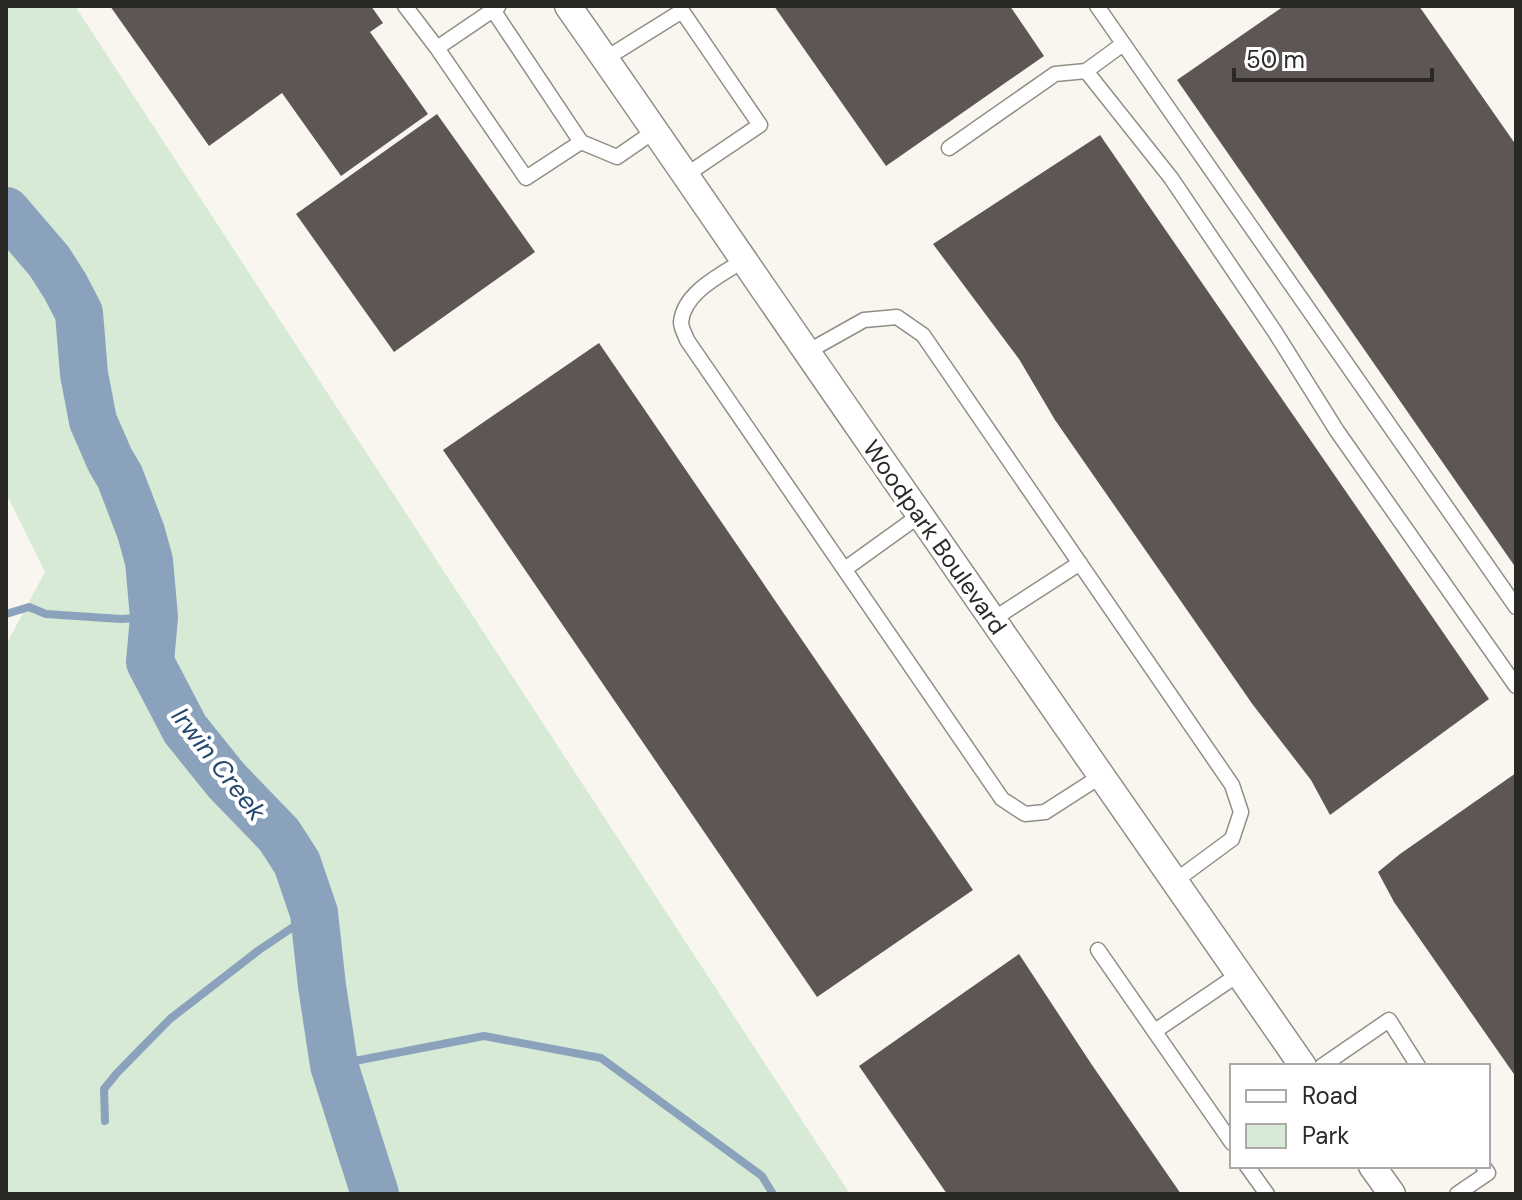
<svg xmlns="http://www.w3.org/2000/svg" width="1522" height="1200" font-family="'DM Sans',sans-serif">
	<rect width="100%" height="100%" fill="#f8f6ee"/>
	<!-- green -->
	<path fill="#d6ead6" d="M6,6H75L850,1194H6V645L45,572L6,493Z"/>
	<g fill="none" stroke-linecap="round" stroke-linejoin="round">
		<!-- stream -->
		<path stroke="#8ba2bd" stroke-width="8" d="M6,614L29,607L46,614L121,619L154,617
			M334,1065L484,1036L601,1058L762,1176L773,1194
			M105,1121L104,1089L117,1073L170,1019L259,950L314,913"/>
		<!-- river -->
		<path stroke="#8ba2bd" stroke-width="48" d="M6,211L49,261L65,286L79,313L84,374L93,421L110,460L120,477L141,532L149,561L154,617L150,662L185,729L226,780L279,835L297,863L314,913L322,986L334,1065L375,1194"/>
	</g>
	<!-- building -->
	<path fill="#5e5654" d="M110,6H371L383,23L370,32L428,114L341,176L282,93L209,146Z
		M774,6H1010L1044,56L886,166Z
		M1284,6H1419L1516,145V568L1177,80Z
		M437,114L535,252L394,352L296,214Z
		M1100,135L1489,699L1330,815L1311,780L1253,705L1055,420L1019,359L933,244Z
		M599,343L973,890L817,997L443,450Z
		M1516,773V1077L1394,902L1378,872L1400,854Z
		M1019,954L1092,1065L1181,1194H947L859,1066Z"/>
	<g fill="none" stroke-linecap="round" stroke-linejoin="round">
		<defs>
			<path id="lane" d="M405,6L437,48
				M490,6L493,10L437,48L526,178L581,142
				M1097,6L1516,607
				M498,7L493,10L581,142L617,157L656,130
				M605,59L682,11L760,125L686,175
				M1086,71L1171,178L1275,332L1337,431L1516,686
				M949,148L1055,74L1086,71L1123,44
				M744,260C721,275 684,292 681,322C681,328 685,334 687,340L1002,799L1025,814L1045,812L1101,776
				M807,352L864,320L897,317L923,335L1232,785L1241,812L1232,839L1175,881
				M845,569L920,515
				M992,620L1080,563
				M1098,950L1232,1143
				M1155,1031L1239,974
				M1322,1066L1389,1020L1418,1066
				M1247,1166L1267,1194
				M1457,1194L1488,1173L1483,1166"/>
			<path id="street" d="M568,6C670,151 769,298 870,443C1014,651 1159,858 1303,1066
				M1372,1166L1392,1194"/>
		</defs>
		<!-- lane casing -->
		<use href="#lane" stroke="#908e86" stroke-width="17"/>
		<!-- street casing -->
		<use href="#street" stroke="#908e86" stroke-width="29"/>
		<!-- lane -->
		<use href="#lane" stroke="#fff" stroke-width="14"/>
		<!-- street -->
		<use href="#street" stroke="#fff" stroke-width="26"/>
	</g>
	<g text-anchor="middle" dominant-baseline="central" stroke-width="8" stroke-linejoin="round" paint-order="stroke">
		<!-- street labels -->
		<g font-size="24" fill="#2a2926" stroke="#fff">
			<text transform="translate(935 537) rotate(55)">Woodpark Boulevard</text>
		</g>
		<!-- water labels -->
		<g font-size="26" font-style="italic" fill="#25486f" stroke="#fff">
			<text transform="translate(219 764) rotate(52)">Irwin Creek</text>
		</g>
	</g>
	<!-- border -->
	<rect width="1522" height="1200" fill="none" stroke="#2a2926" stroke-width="16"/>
	<!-- legend -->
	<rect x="1230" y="1064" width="260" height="104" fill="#ffffff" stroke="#aaa9a8" stroke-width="2"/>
	<rect x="1246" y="1090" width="40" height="12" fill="#ffffff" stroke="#aaa9a8" stroke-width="2"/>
	<text x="1302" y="1104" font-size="24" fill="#2a2926">Road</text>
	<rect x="1246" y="1124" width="40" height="24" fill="#d6ead6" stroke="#aaa9a8" stroke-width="2"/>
	<text x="1302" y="1144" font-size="24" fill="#2a2926">Park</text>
	<!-- scale -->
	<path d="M1234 68v12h198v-12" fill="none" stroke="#2a2926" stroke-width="4"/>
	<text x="1246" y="68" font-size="24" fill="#2a2926" stroke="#ffffff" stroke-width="6" paint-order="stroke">50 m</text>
</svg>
